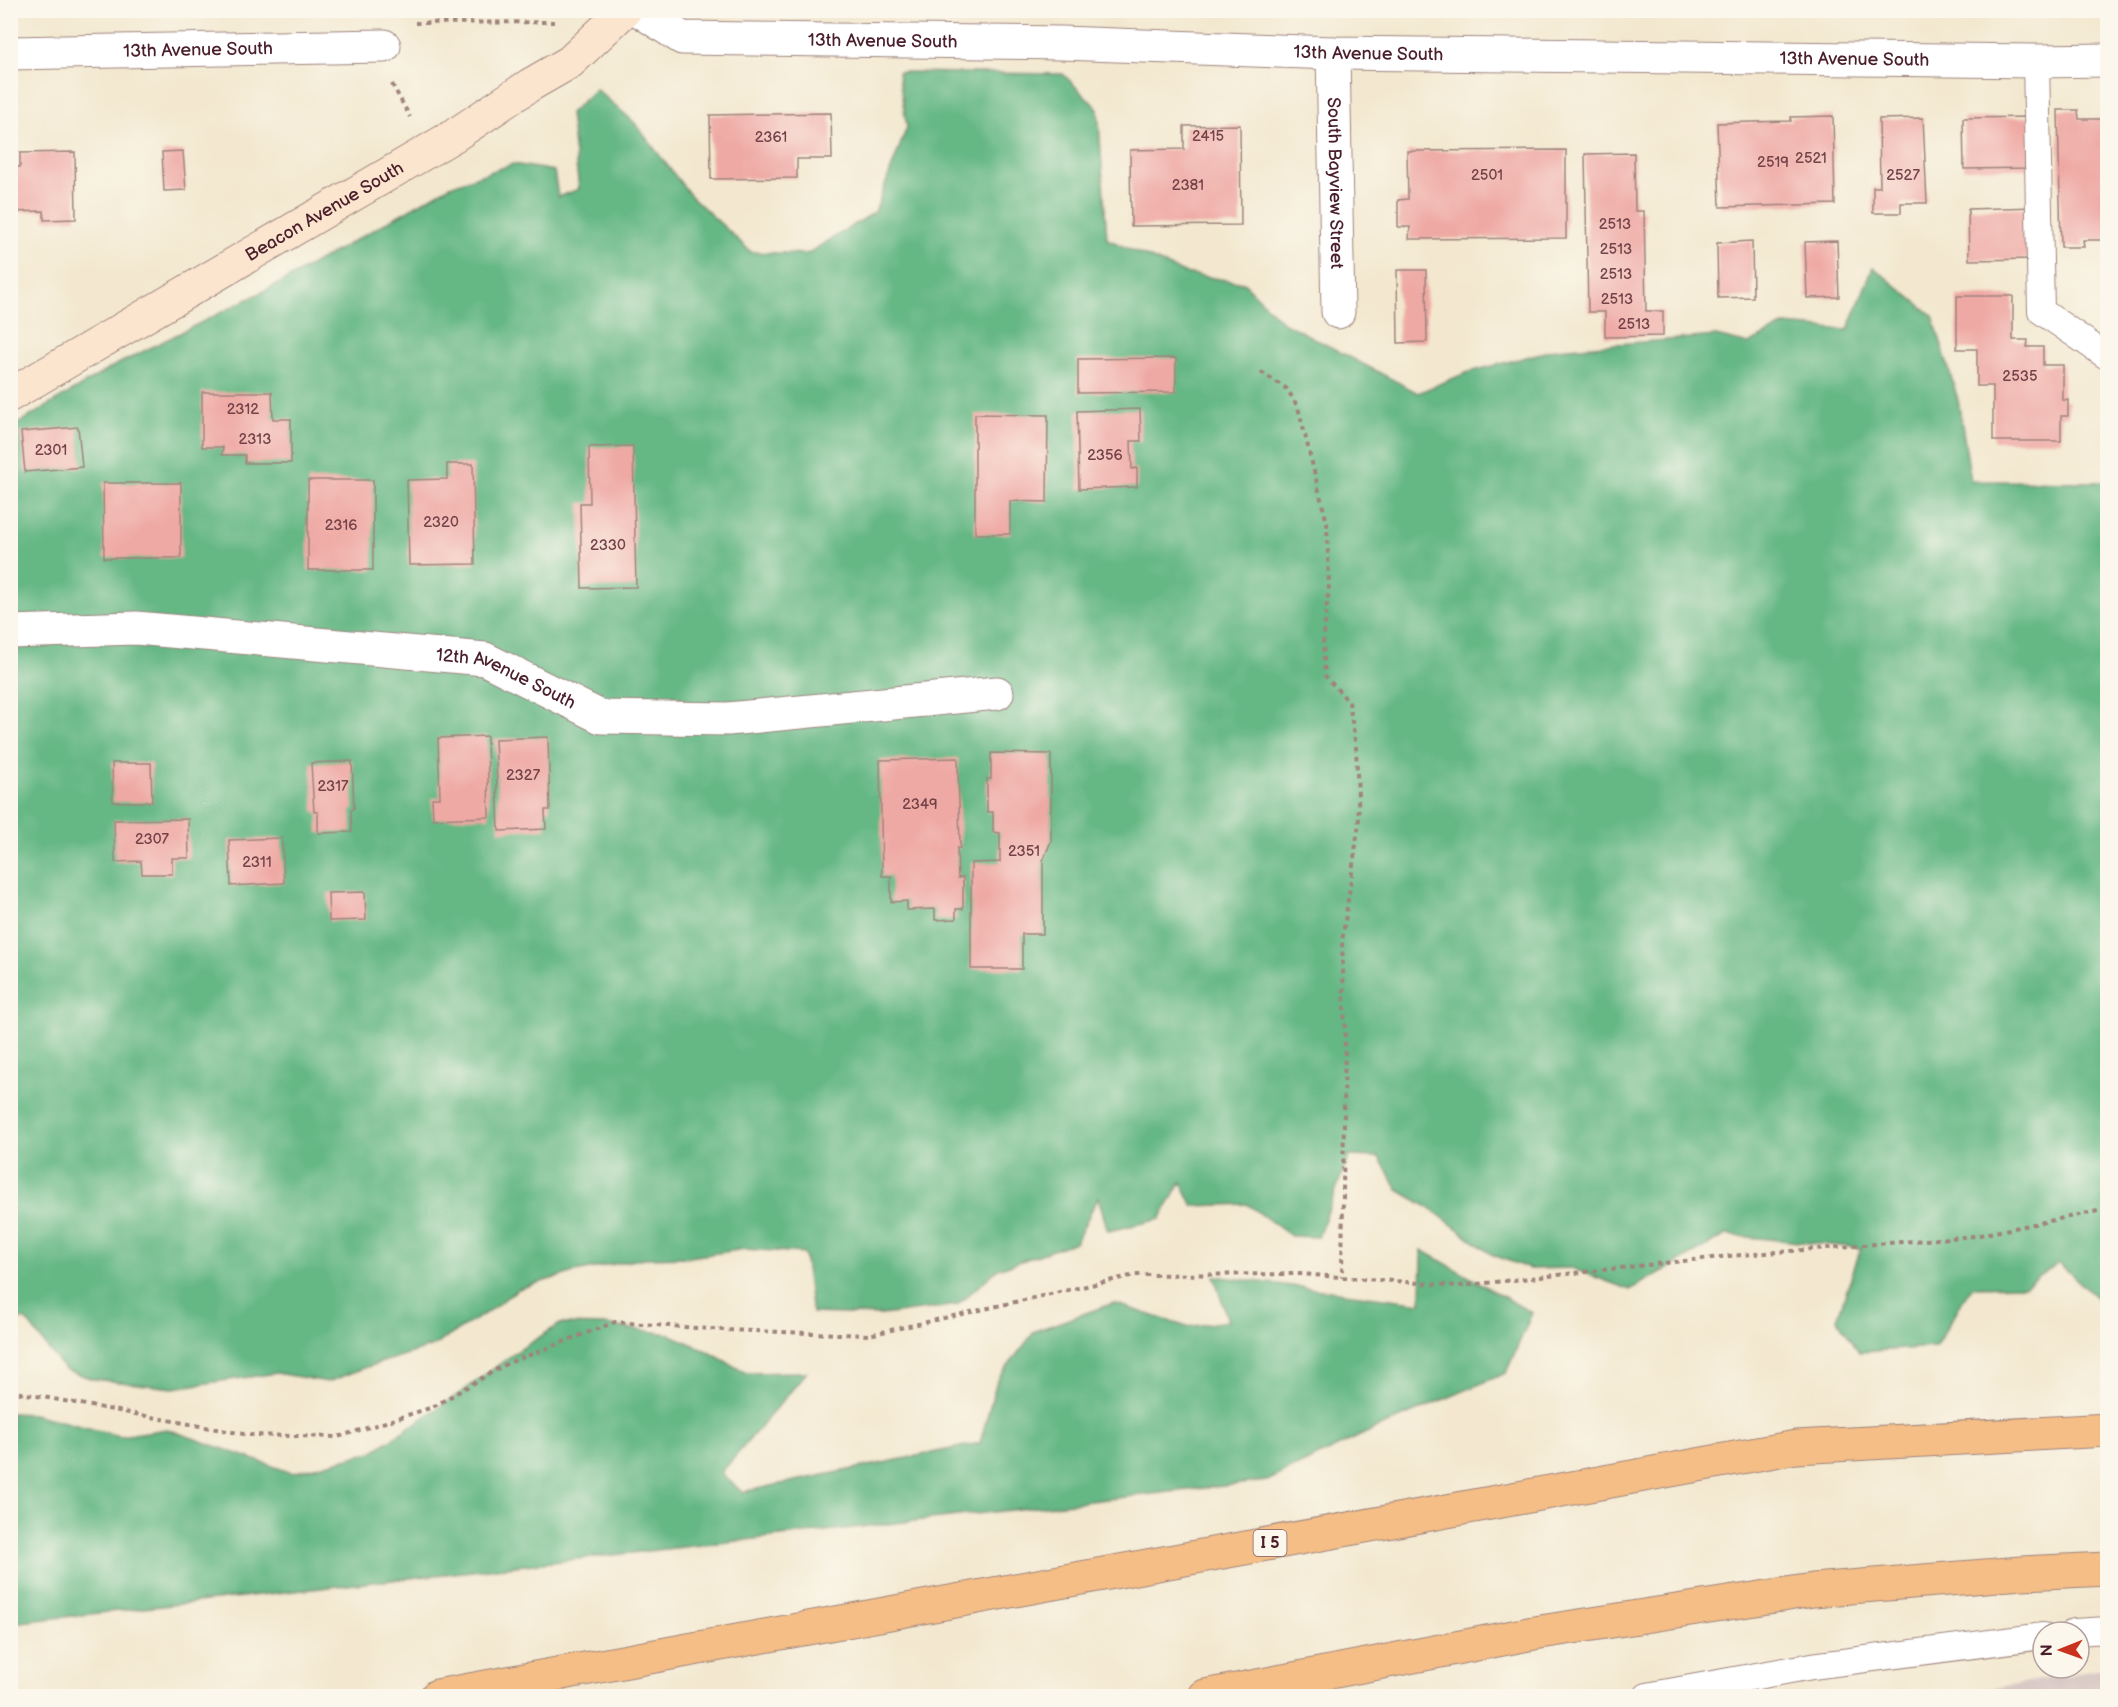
<svg xmlns="http://www.w3.org/2000/svg" width="2118" height="1707" font-family="'Balsamiq Sans',sans-serif">
	<rect width="100%" height="100%" fill="#fbf7ec"/>
	<filter id="ink" filterUnits="userSpaceOnUse"><feTurbulence type="fractalNoise" baseFrequency=".0167" numOctaves="2"/><feDisplacementMap in="SourceGraphic" scale="12" xChannelSelector="R" yChannelSelector="G"/><feConvolveMatrix kernelMatrix="1 2 1 2 8 2 1 2 1" color-interpolation-filters="sRGB"/></filter>
	<filter id="wash" filterUnits="userSpaceOnUse"><feTurbulence type="fractalNoise" baseFrequency=".008" numOctaves="4" result="noise"/><feDisplacementMap in="SourceGraphic" scale="24" xChannelSelector="R" yChannelSelector="G"/><feGaussianBlur stdDeviation="1.35" result="paint"/><feColorMatrix in="noise" values="0 0 0 0 0 0 0 0 0 0 0 0 0 0 0 0 0 1.4 0 .05"/><feComposite in="paint" operator="in"/></filter>
	<g filter="url(#wash)">
		<rect width="100%" height="100%" fill="#f3e8cf"/>
		<!-- industrial -->
		<path fill="#d1bfbd" d="M2107,1668V1696H1948Z"/>
		<!-- forest -->
		<path fill="#65b784" stroke="#586b58" stroke-width="1.5" d="M898,72L1063,74L1098,109L1107,239L1184,273L1244,283L1281,321L1418,393L1466,373L1556,349L1716,336L1749,344L1784,325L1848,330L1873,267L1933,316L1958,400L1971,481L2107,482V1299L2099,1300L2059,1263L2025,1286L1971,1287L1935,1347L1859,1352L1837,1319L1861,1248L1726,1235L1630,1290L1571,1268L1530,1269L1491,1254L1431,1209L1398,1190L1379,1157L1349,1156L1318,1237L1291,1236L1247,1204L1193,1206L1181,1182L1160,1219L1108,1231L1098,1197L1076,1242L998,1269L957,1305L882,1315L812,1313L804,1253L745,1249L690,1257L644,1258L575,1272L518,1289L486,1313L433,1346L367,1367L328,1382L277,1373L173,1388L93,1379L64,1369L26,1320L11,1318V428L112,367L282,282L450,186L513,164L554,171L558,197L579,189L570,113L596,89L634,122L690,195L751,252L807,254L875,212L907,127Z
			M1422,1250L1532,1313L1506,1373L1370,1431L1267,1481L11,1623V1413L33,1414L120,1436L167,1429L292,1473L372,1452L463,1391L516,1352L560,1324L604,1325L669,1334L709,1352L746,1373L807,1372L721,1473L742,1492L980,1443L997,1380L1035,1331L1114,1303L1187,1327L1228,1321L1214,1276L1421,1303Z"/>
		<g id="blocks">
			<!-- building -->
			<path fill="#efa9a4" d="M2058,110H2078L2079,119H2108V240H2083L2084,247H2061Z
				M831,113L832,159H797V178L711,179L710,115Z
				M1833,116L1835,204L1720,207L1717,123L1791,121V117Z
				M2031,117L2032,168L1964,169L1963,118Z
				M1923,118L1927,203H1901V213H1873V187H1880L1879,119Z
				M1240,125L1241,225L1131,226L1130,150L1184,149V126Z
				M1566,150V238L1409,239L1410,227H1398V200L1408,199L1407,151Z
				M183,151L186,190L164,191L162,152Z
				M75,152L76,219L44,220V211L10,212V167H20V153Z
				M1634,153L1635,211H1644L1646,311H1663V336L1605,337V312H1588L1585,154Z
				M2036,207L2037,259L1969,260L1968,209Z
				M1752,241L1753,297L1718,298L1717,243Z
				M1837,241L1839,297L1807,298L1805,242Z
				M1397,270H1426L1427,342L1398,343Z
				M1957,296H2013V340H2028L2027,347H2043V365H2063V400H2068V416H2061V441H1993V386H1977V349H1957Z
				M1176,358V392L1078,393V359Z
				M202,392H272L273,419H291V463H245V455H222L223,447H202Z
				M1140,409L1141,441H1131L1132,469L1137,468V487L1079,489L1077,411Z
				M975,414L1048,415L1047,502L1010,501V534H975Z
				M78,427L82,467L25,472L21,432Z
				M633,446L636,587L582,588L580,503H590L589,447Z
				M447,464H473L475,564L409,565L407,480L447,479Z
				M308,480H373V570H308Z
				M103,483H181V558H104Z
				M487,736L489,817L433,819L432,798H440L438,738Z
				M548,737L550,810H545L546,829L499,831L495,739Z
				M991,753L1051,754V841L1043,861V934H1022V969H971V863L1000,862V833L993,832V812H987V779H991Z
				M958,758L960,848H957L958,878L963,877V909H956V919L935,920V909L907,910V901L891,902V876H882L880,760Z
				M352,761L354,808L351,811L352,832L318,833V812H314L311,763Z
				M112,763H151L152,802H113Z
				M188,819L189,858H172V874H142L141,861L115,862L114,820Z
				M282,838L284,883L231,886L229,840Z
				M365,892L366,920L329,921L328,893Z"/>
		</g>
	</g>
	<g filter="url(#ink)">
		<use href="#blocks" fill-opacity="0" stroke="#9e847d" stroke-width="1.5"/>
		<g fill="none" stroke-linecap="round" stroke-linejoin="round">
			<defs>
				<path id="service" d="M2036,61L2041,311L2108,357
					M2074,1632L2108,1630
					M1647,1696L1812,1666L2043,1636"/>
				<g id="minor">
					<path id="s1" d="M639,10L682,38L1062,43L1333,53L2036,61L2108,60"/>
					<path id="s2" d="M10,53L384,46"/>
					<path id="s3" d="M1333,53L1338,312"/>
					<path id="s4" d="M10,632L136,628L485,659L601,717L728,719L997,693"/>
				</g>
				<g id="secondary">
					<path id="s5" d="M10,395L455,135L530,85L570,62L625,10"/>
				</g>
				<path id="motorway" d="M437,1696L1796,1447L2108,1430
					M1205,1696L1534,1633L1813,1590L2022,1573L2108,1569"/>
			</defs>
			<!-- service casing -->
			<use href="#service" stroke="#9e847d" stroke-width="28"/>
			<!-- minor casing -->
			<use href="#minor" stroke="#9e847d" stroke-width="35"/>
			<!-- secondary casing -->
			<use href="#secondary" stroke="#9e847d" stroke-width="35"/>
			<!-- motorway casing -->
			<use href="#motorway" stroke="#9e847d" stroke-width="35"/>
			<!-- path -->
			<path stroke="#9e847d" stroke-width="4" stroke-dasharray="4.5 4.5" stroke-linecap="butt" d="M415,23L554,22
				M392,84L410,117
				M1261,372L1287,389L1298,407L1327,523L1329,585L1323,644L1325,676L1349,702L1356,747L1359,823L1342,942L1345,1031L1342,1277
				M10,1391L249,1435L338,1437L433,1407L506,1364L615,1322L724,1330L869,1335L1135,1275L1300,1274L1459,1286L1729,1256L1975,1236L2108,1209"/>
			<!-- service -->
			<use href="#service" stroke="#fff" stroke-width="26"/>
			<!-- minor -->
			<use href="#minor" stroke="#fff" stroke-width="33"/>
			<!-- secondary -->
			<use href="#secondary" stroke="#fbe5cf" stroke-width="33"/>
			<!-- motorway -->
			<use href="#motorway" stroke="#f5be86" stroke-width="33"/>
		</g>
	</g>
	<g text-anchor="middle" dominant-baseline="central" stroke-width="4.5" stroke-linejoin="round" paint-order="stroke">
		<!-- number labels -->
		<g font-size="15" fill="#734249">
			<text x="1208" y="136">2415</text>
			<text x="771" y="137">2361</text>
			<text x="1811" y="158">2521</text>
			<text x="1773" y="162">2519</text>
			<text x="1487" y="175">2501</text>
			<text x="1903" y="175">2527</text>
			<text x="1188" y="185">2381</text>
			<text x="1615" y="224">2513</text>
			<text x="1616" y="249">2513</text>
			<text x="1616" y="274">2513</text>
			<text x="1617" y="299">2513</text>
			<text x="1634" y="324">2513</text>
			<text x="2020" y="376">2535</text>
			<text x="243" y="409">2312</text>
			<text x="255" y="439">2313</text>
			<text x="51" y="450">2301</text>
			<text x="1105" y="455">2356</text>
			<text x="441" y="522">2320</text>
			<text x="341" y="525">2316</text>
			<text x="608" y="545">2330</text>
			<text x="523" y="775">2327</text>
			<text x="333" y="786">2317</text>
			<text x="920" y="804">2349</text>
			<text x="152" y="839">2307</text>
			<text x="1024" y="851">2351</text>
			<text x="257" y="862">2311</text>
		</g>
		<!-- shield labels -->
		<rect fill="#fbf7ec" stroke="#7f6065" stroke-width="1.5" x="1253.5" y="1530" width="33" height="26" rx="4.5"/>
		<g font-size="16" font-weight="bold" fill="#4a1f2b">
			<text x="1270" y="1543">I 5</text>
		</g>
		<!-- street labels -->
		<g font-size="18" fill="#4a1f2b" stroke="#fbf7ec">
			<text stroke="none"><textPath href="#s1" startOffset="252">13th Avenue South</textPath></text>
			<text stroke="none"><textPath href="#s2" startOffset="188">13th Avenue South</textPath></text>
			<text stroke="none"><textPath href="#s1" startOffset="738">13th Avenue South</textPath></text>
			<text stroke="none"><textPath href="#s1" startOffset="1224">13th Avenue South</textPath></text>
			<text stroke="none"><textPath href="#s3" startOffset="130">South Bayview Street</textPath></text>
			<text stroke="none"><textPath href="#s5" startOffset="364">Beacon Avenue South</textPath></text>
			<text stroke="none"><textPath href="#s4" startOffset="502">12th Avenue South</textPath></text>
		</g>
	</g>
	<!-- margin -->
	<rect width="2118" height="1707" fill="none" stroke="#fbf7ec" stroke-width="36"/>
	<!-- north arrow -->
	<g transform="translate(2061 1650) rotate(269)"><circle r="28" fill="#fbf7ec" stroke="#b4a19f" stroke-width="1.5"/>
	<path d="M0-4.5L10 22L0 15L-10 22Z" fill="#c8321e"/>
	<text y="-9" font-size="16" font-weight="bold" text-anchor="middle" fill="#4a1f2b">N</text>
	</g>
</svg>
